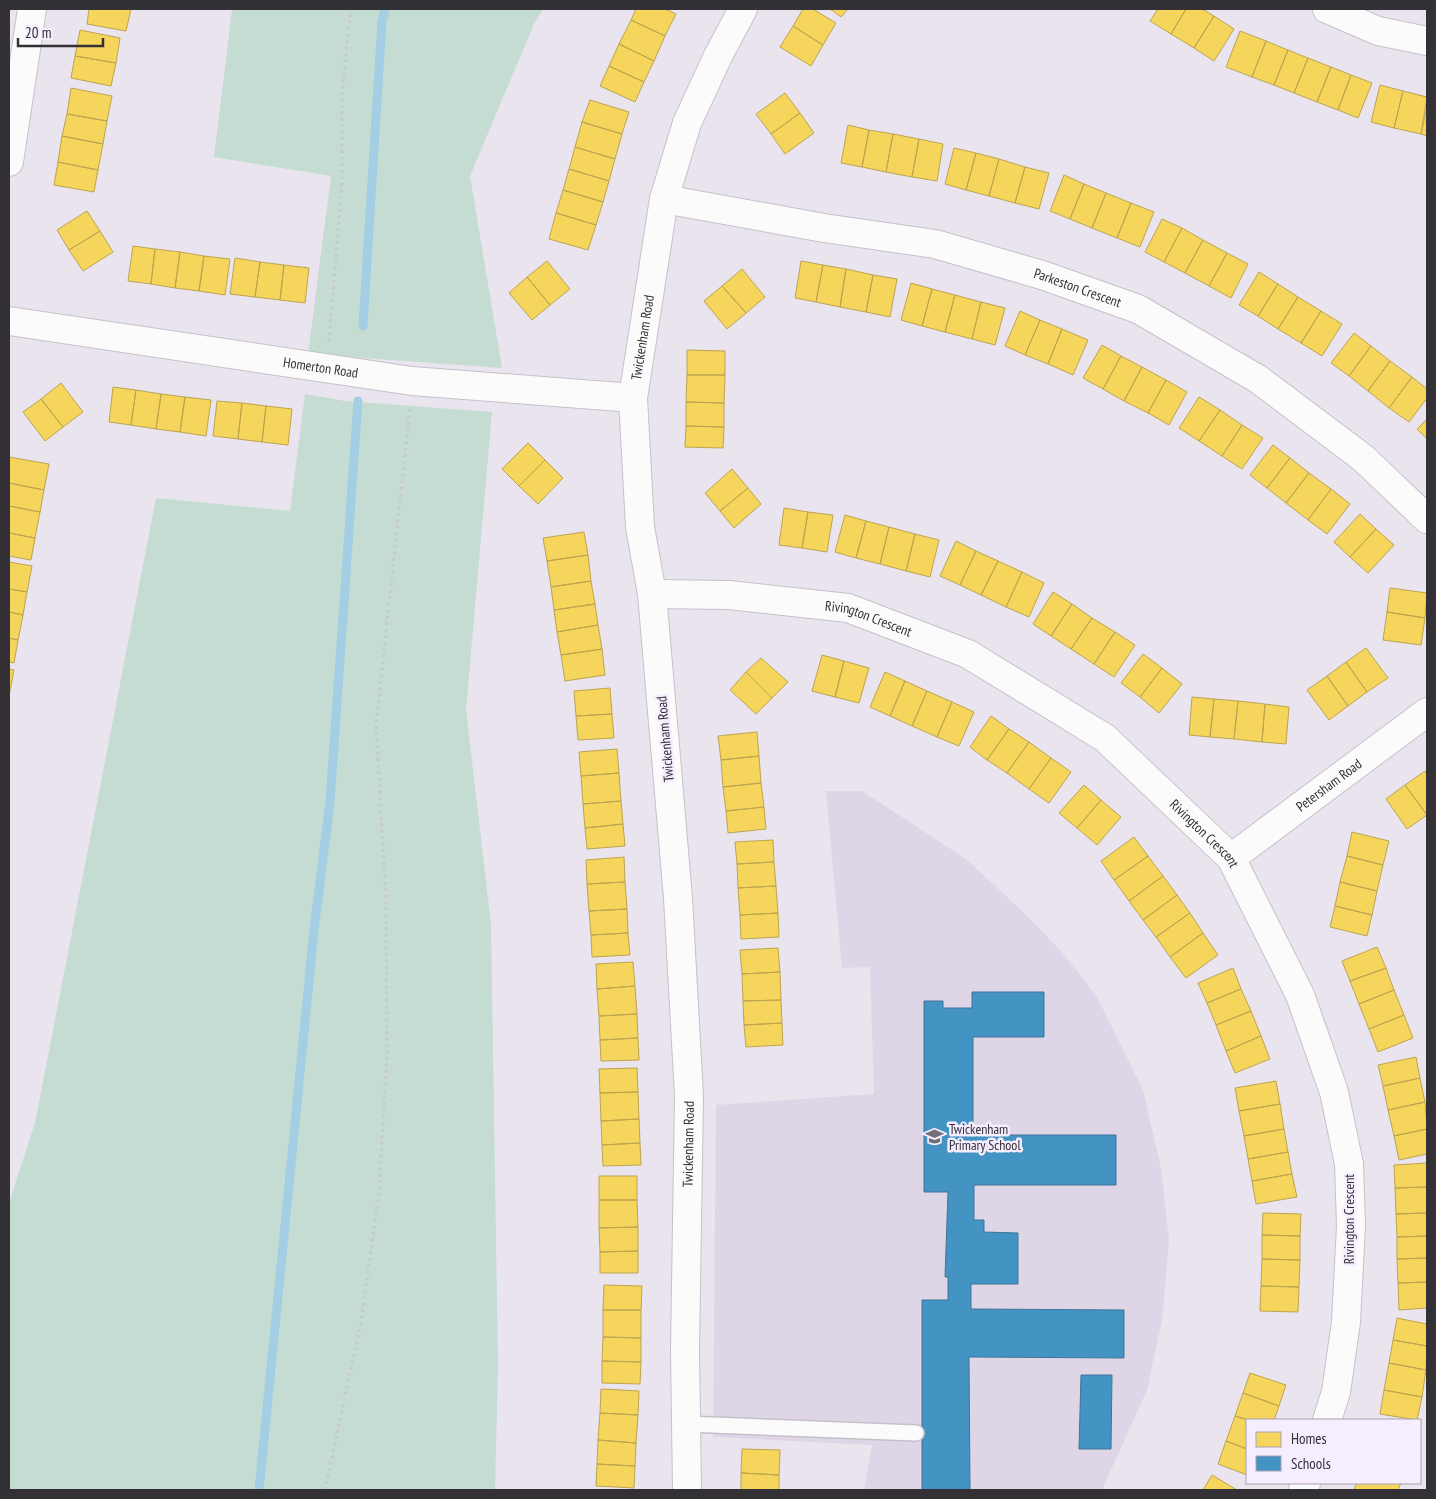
<svg xmlns="http://www.w3.org/2000/svg" width="1436" height="1499" font-family="'PT Sans Narrow',sans-serif">
	<rect width="100%" height="100%" fill="#e9e4ee"/>
	<!-- built -->
	<path fill="#ded6e6" d="M826,791H862L966,859L1022,911L1060,950L1096,995L1143,1090L1161,1168L1169,1240L1162,1320L1147,1390L1102,1490H864L872,1445L713,1437L716,1105L874,1094L870,967L842,968Z"/>
	<!-- green -->
	<path fill="#c5dcd2" d="M232,9H543L534,24L470,176L502,368L308,354L331,176L214,157Z
		M305,394L345,401L492,412L466,710L491,924L498,1366L495,1490H9V1203L35,1123L156,498L290,511Z"/>
	<!-- homes -->
	<path fill="#f6d55c" stroke="#bca451" d="M89,9H131L126,31L87,24Z
		M636,9H665L676,14L665,36L631,20Z
		M803,9H813L836,23L823,45L793,26Z
		M830,9H848L841,17Z
		M1158,9H1186L1171,34L1150,21Z
		M1186,9H1202L1214,16L1194,48L1171,34Z
		M1214,16L1234,29L1214,61L1194,48Z
		M631,20L665,36L654,61L619,44Z
		M793,26L823,45L811,66L780,47Z
		M80,30L120,38L116,63L75,56Z
		M1240,31L1266,41L1252,77L1226,67Z
		M1266,41L1288,50L1274,85L1252,77Z
		M619,44L654,61L644,82L609,66Z
		M1288,50L1308,58L1294,93L1274,85Z
		M75,56L116,63L111,86L71,78Z
		M1308,58L1331,67L1317,102L1294,93Z
		M609,66L644,82L635,102L600,86Z
		M1331,67L1351,75L1338,110L1317,102Z
		M1351,75L1372,83L1358,118L1338,110Z
		M1380,85L1403,91L1394,128L1371,122Z
		M71,88L112,96L107,121L67,114Z
		M1403,91L1427,97L1421,134L1394,128Z
		M785,93L800,113L771,134L756,114Z
		M590,100L629,112L622,134L582,122Z
		M1427,107V136L1421,134Z
		M800,113L814,133L785,154L771,134Z
		M67,114L107,121L103,144L62,136Z
		M582,122L622,134L615,159L575,147Z
		M848,125L869,130L862,167L841,163Z
		M869,130L893,134L886,172L862,167Z
		M893,134L919,139L912,177L886,172Z
		M62,136L103,144L98,170L58,162Z
		M919,139L943,144L937,181L912,177Z
		M575,147L615,159L609,181L569,169Z
		M954,148L976,153L966,190L945,184Z
		M976,153L999,159L989,196L966,190Z
		M999,159L1025,167L1015,203L989,196Z
		M58,162L98,170L94,192L54,185Z
		M1025,167L1049,173L1039,209L1015,203Z
		M569,169L609,181L603,202L563,190Z
		M1064,175L1084,184L1070,219L1050,211Z
		M1084,184L1106,193L1092,228L1070,219Z
		M563,190L603,202L596,225L556,213Z
		M1106,193L1131,203L1117,238L1092,228Z
		M1131,203L1154,212L1140,247L1117,238Z
		M87,211L100,231L69,250L57,230Z
		M556,213L596,225L588,250L549,239Z
		M1162,219L1182,228L1164,262L1145,252Z
		M1182,228L1203,240L1185,273L1164,262Z
		M100,231L113,252L83,271L69,250Z
		M1203,240L1227,253L1209,286L1185,273Z
		M133,246L155,249L151,284L128,281Z
		M155,249L180,252L175,288L151,284Z
		M180,252L204,256L199,291L175,288Z
		M1227,253L1248,264L1231,298L1209,286Z
		M204,256L230,259L225,295L199,291Z
		M235,258L260,262L255,297L230,294Z
		M547,261L570,289L550,305L527,277Z
		M801,261L823,265L816,302L795,298Z
		M260,262L284,265L280,300L255,297Z
		M284,265L309,268L305,303L280,300Z
		M823,265L846,269L840,307L816,302Z
		M742,269L765,297L746,313L722,286Z
		M846,269L873,275L866,312L840,307Z
		M1259,272L1278,284L1258,316L1239,305Z
		M873,275L897,279L890,317L866,312Z
		M527,277L550,305L532,320L509,293Z
		M911,283L932,289L922,326L901,320Z
		M1278,284L1298,297L1278,329L1258,316Z
		M722,286L746,313L727,329L704,301Z
		M932,289L955,295L945,332L922,326Z
		M955,295L981,302L972,339L945,332Z
		M1298,297L1321,311L1301,343L1278,329Z
		M981,302L1005,308L995,345L972,339Z
		M1020,311L1040,320L1025,355L1005,346Z
		M1321,311L1342,324L1322,356L1301,343Z
		M1040,320L1062,329L1048,364L1025,355Z
		M1062,329L1088,340L1073,375L1048,364Z
		M1354,333L1371,346L1349,376L1331,363Z
		M1102,345L1121,356L1103,389L1083,378Z
		M1371,346L1390,361L1368,391L1349,376Z
		M687,350L725,351V375H687Z
		M1121,356L1142,367L1124,401L1103,389Z
		M1390,361L1412,377L1389,408L1368,391Z
		M1142,367L1166,380L1148,413L1124,401Z
		M687,375H725L724,403L686,402Z
		M1412,377L1427,389V398L1409,422L1389,408Z
		M1166,380L1187,392L1169,425L1148,413Z
		M61,383L83,412L63,427L41,399Z
		M113,387L136,390L131,425L109,422Z
		M136,390L161,394L156,429L131,425Z
		M161,394L185,397L180,432L156,429Z
		M185,397L211,400L206,436L180,432Z
		M1199,397L1220,410L1199,441L1179,428Z
		M41,399L63,427L45,441L23,412Z
		M217,401L242,403L238,439L213,436Z
		M686,402L724,403V427L686,426Z
		M242,403L266,406L262,442L238,439Z
		M266,406L292,409L288,445L262,442Z
		M1220,410L1242,425L1222,456L1199,441Z
		M1427,419V439L1417,429Z
		M1242,425L1263,438L1242,469L1222,456Z
		M686,426L724,427L723,448L685,447Z
		M528,443L545,460L519,486L502,469Z
		M1273,445L1290,458L1267,488L1250,475Z
		M9,457L49,464L44,490L9,483Z
		M1290,458L1309,473L1286,503L1267,488Z
		M545,460L563,478L538,504L519,486Z
		M732,469L748,488L720,511L705,493Z
		M1309,473L1331,489L1308,520L1286,503Z
		M9,483L44,490L40,512L9,506Z
		M748,488L761,504L734,528L720,511Z
		M1331,489L1350,504L1327,534L1308,520Z
		M9,506L40,512L35,538L9,533Z
		M784,508L808,512L802,548L779,545Z
		M808,512L833,515L827,552L802,548Z
		M1360,514L1376,529L1350,557L1334,542Z
		M845,515L866,521L856,558L835,552Z
		M866,521L889,527L880,564L856,558Z
		M889,527L915,534L906,571L880,564Z
		M1376,529L1394,545L1368,573L1350,557Z
		M584,532L588,555L547,561L543,538Z
		M9,533L35,538L31,560L9,556Z
		M915,534L939,540L930,577L906,571Z
		M956,541L976,551L960,585L940,576Z
		M976,551L998,561L981,595L960,585Z
		M588,555L591,581L551,587L547,561Z
		M998,561L1022,572L1006,607L981,595Z
		M9,562L32,566L27,592L9,589Z
		M1022,572L1044,583L1029,617L1006,607Z
		M591,581L595,604L554,610L551,587Z
		M1390,588L1427,593L1425,618L1387,612Z
		M9,589L27,592L23,615L9,612Z
		M1053,592L1072,604L1051,636L1033,624Z
		M595,604L598,625L557,632L554,610Z
		M1072,604L1092,618L1071,649L1051,636Z
		M9,612L23,615L18,640L9,638Z
		M1387,612L1425,618L1421,645L1383,640Z
		M1092,618L1115,632L1094,664L1071,649Z
		M598,625L602,649L561,655L557,632Z
		M1115,632L1135,645L1114,677L1094,664Z
		M9,638L18,640L14,663L9,662Z
		M1366,648L1388,678L1367,692L1346,662Z
		M602,649L605,675L565,681L561,655Z
		M1143,654L1162,668L1140,697L1121,683Z
		M822,655L844,661L835,697L812,691Z
		M761,658L788,682L772,698L746,672Z
		M844,661L869,668L859,703L835,697Z
		M1346,662L1367,692L1348,706L1327,676Z
		M1162,668L1182,684L1159,713L1140,697Z
		M9,669L14,670L9,696Z
		M746,672L772,698L756,714L730,690Z
		M885,672L905,681L890,716L870,707Z
		M1327,676L1348,706L1329,720L1307,690Z
		M905,681L927,691L912,726L890,716Z
		M610,688L612,714L576,716L574,691Z
		M927,691L952,702L937,737L912,726Z
		M1192,697L1214,699L1210,737L1189,735Z
		M1214,699L1238,701L1234,739L1210,737Z
		M1238,701L1265,704L1262,742L1234,739Z
		M952,702L974,712L959,746L937,737Z
		M1265,704L1289,707L1286,744L1262,742Z
		M612,714L614,738L578,740L576,716Z
		M991,716L1009,729L987,760L970,747Z
		M1009,729L1029,742L1007,773L987,760Z
		M757,732L759,756L721,760L718,736Z
		M1029,742L1051,758L1029,789L1007,773Z
		M617,749L619,773L581,776L579,752Z
		M759,756L761,783L723,787L721,760Z
		M1051,758L1071,772L1049,803L1029,789Z
		M1425,771L1427,775V815L1405,785Z
		M619,773L621,801L583,804L581,776Z
		M761,783L764,807L726,811L723,787Z
		M1084,785L1101,800L1077,828L1059,813Z
		M1405,785L1427,815L1407,829L1386,799Z
		M1101,800L1121,817L1097,845L1077,828Z
		M621,801L623,824L585,828L583,804Z
		M764,807L766,829L728,833L726,811Z
		M623,824L625,846L587,849L585,828Z
		M1352,832L1389,841L1383,865L1347,856Z
		M1134,837L1148,856L1114,880L1101,861Z
		M773,840L774,862L737,864L735,842Z
		M1148,856L1163,876L1129,901L1114,880Z
		M1347,856L1383,865L1377,891L1340,882Z
		M624,857L625,882L587,884L586,860Z
		M774,862L776,886L738,888L737,864Z
		M1163,876L1177,895L1143,920L1129,901Z
		M625,882L627,909L589,911L587,884Z
		M1340,882L1377,891L1372,915L1335,906Z
		M776,886L778,913L740,915L738,888Z
		M1177,895L1190,913L1156,937L1143,920Z
		M1335,906L1372,915L1367,936L1330,927Z
		M627,909L628,933L591,935L589,911Z
		M778,913L779,937L741,939L740,915Z
		M1190,913L1203,933L1170,957L1156,937Z
		M628,933L630,955L592,957L591,935Z
		M1203,933L1218,955L1186,978L1170,957Z
		M1377,947L1386,968L1350,981L1342,961Z
		M778,948L780,972L742,974L740,950Z
		M633,962L635,986L597,989L596,964Z
		M1233,968L1241,989L1207,1003L1198,983Z
		M1386,968L1394,990L1359,1004L1350,981Z
		M780,972L781,1000L743,1001L742,974Z
		M635,986L637,1014L599,1016L597,989Z
		M1241,989L1251,1011L1216,1025L1207,1003Z
		M1394,990L1404,1015L1369,1029L1359,1004Z
		M781,1000L782,1023L744,1025L743,1001Z
		M1251,1011L1261,1036L1226,1051L1216,1025Z
		M637,1014L638,1038L600,1040L599,1016Z
		M1404,1015L1413,1038L1378,1052L1369,1029Z
		M782,1023L783,1045L746,1047L744,1025Z
		M1261,1036L1270,1059L1235,1073L1226,1051Z
		M638,1038L639,1060L601,1061L600,1040Z
		M1416,1057L1420,1078L1383,1086L1378,1065Z
		M637,1068L638,1092L600,1093L599,1069Z
		M1420,1078L1425,1102L1388,1110L1383,1086Z
		M1276,1081L1280,1104L1239,1111L1235,1088Z
		M638,1092L639,1119L601,1121L600,1093Z
		M1425,1102L1427,1129L1394,1136L1388,1110Z
		M1280,1104L1284,1129L1244,1136L1239,1111Z
		M639,1119L640,1143L602,1145L601,1121Z
		M1284,1129L1288,1152L1248,1159L1244,1136Z
		M1427,1129V1154L1399,1160L1394,1136Z
		M640,1143L641,1165L603,1166L602,1145Z
		M1288,1152L1292,1174L1252,1181L1248,1159Z
		M1427,1163V1187L1395,1188L1394,1165Z
		M1292,1174L1297,1197L1256,1204L1252,1181Z
		M599,1176H637V1200H599Z
		M1427,1187V1213L1396,1214L1395,1188Z
		M599,1200H637L638,1227L599,1228Z
		M1263,1213L1301,1214L1300,1236L1262,1235Z
		M1427,1213V1236L1397,1237L1396,1214Z
		M638,1227V1251L600,1252L599,1228Z
		M1262,1235L1300,1236V1260L1262,1259Z
		M1427,1236V1258L1397,1259V1237Z
		M638,1251V1273H600V1252Z
		M1427,1258V1282L1398,1283L1397,1259Z
		M1262,1259L1300,1260L1299,1287L1261,1286Z
		M1427,1282V1308L1399,1310L1398,1283Z
		M604,1285L642,1286L641,1310H603Z
		M1261,1286L1299,1287L1298,1312L1260,1311Z
		M603,1310H641V1338L603,1337Z
		M1397,1318L1427,1324V1346L1393,1340Z
		M603,1337L641,1338V1362L602,1361Z
		M1393,1340L1427,1346L1426,1370L1389,1363Z
		M602,1361L641,1362L640,1384L602,1383Z
		M1389,1363L1426,1370L1422,1397L1384,1390Z
		M1250,1373L1286,1385L1279,1406L1243,1393Z
		M601,1389L639,1391L638,1415L600,1413Z
		M1384,1390L1422,1397L1417,1420L1380,1414Z
		M1243,1393L1279,1406L1274,1420H1248L1235,1416Z
		M600,1413L638,1415L636,1443L598,1440Z
		M1235,1416L1248,1420L1247,1449L1226,1441Z
		M598,1440L636,1443L635,1466L597,1464Z
		M1226,1441L1247,1449V1475L1218,1464Z
		M742,1449L780,1450L779,1475L741,1473Z
		M597,1464L635,1466L634,1488L596,1486Z
		M741,1473L779,1475V1490H741Z
		M1212,1475L1237,1490H1203Z
		M1357,1483H1401L1398,1490H1357L1354,1489Z"/>
	<!-- schools -->
	<path fill="#4393c3" stroke="#3e7599" d="M972,992H1044V1037H973V1135H1116V1185H974V1220H984V1232L1018,1233V1284H971V1309L1124,1310V1358L969,1357L970,1490H922V1300H948V1277H945L948,1192H924V1001H943V1008H972Z
		M1081,1375H1112L1111,1449H1079Z"/>
	<g fill="none" stroke-linecap="round" stroke-linejoin="round">
		<!-- stream -->
		<path stroke="#a3cee3" stroke-width="9" d="M363,326L382,22L385,9
			M259,1490L314,930L330,802L358,401"/>
		<defs>
			<path id="service" d="M686,1424L916,1433"/>
			<g id="minor">
				<path d="M1327,9L1378,31L1427,41"/>
				<path d="M9,162L32,9"/>
				<path id="s1" d="M664,199L824,228L935,244L1042,275L1138,309L1258,379L1363,458L1427,519"/>
				<path id="s2" d="M9,321L412,381L633,398"/>
				<path id="s3" d="M652,594L729,595L848,608L968,654L1105,738L1231,858L1300,995L1334,1092L1349,1164L1351,1226L1346,1322L1336,1392L1327,1420"/>
				<path id="s4" d="M1231,858L1427,712"/>
				<path id="s5" d="M687,1490L685,1350L689,1096L678,898L652,594L640,527L633,398L664,199L687,123L718,56L743,9"/>
				<path d="M1303,1490L1306,1483"/>
			</g>
		</defs>
		<!-- service casing -->
		<use href="#service" stroke="#c5c1c9" stroke-width="18"/>
		<!-- minor casing -->
		<use href="#minor" stroke="#c5c1c9" stroke-width="30"/>
		<!-- path -->
		<path stroke="#c8c8cb" stroke-width="3" stroke-dasharray="2.5 4" stroke-linecap="butt" d="M329,341L342,184V91L351,9
			M325,1490L361,1321L379,1193L387,1054L386,897L376,725L410,408"/>
		<!-- service -->
		<use href="#service" stroke="#fcfbfc" stroke-width="15"/>
		<!-- minor -->
		<use href="#minor" stroke="#fcfbfc" stroke-width="28"/>
	</g>
	<!-- icons -->
	<defs>
		<symbol id="school-bare" viewBox="-9 -9 18 18"><path d="M0-5L7-2L0 1L-7-2ZM-4 1L0 2.5L4 1V4Q0 6-4 4Z" fill="#736f76" stroke="#f6eefe" stroke-width="2.5" paint-order="stroke"/></symbol>
	</defs>
	<g fill-rule="evenodd">
		<use href="#school-bare" x="922" y="1124" width="25" height="25"/>
	</g>
	<g text-anchor="middle" dominant-baseline="central" stroke-width="5" stroke-linejoin="round" paint-order="stroke">
		<!-- street labels -->
		<g font-size="14" fill="#333036" stroke="#f6eefe">
			<text stroke="none"><textPath href="#s1" startOffset="424">Parkeston Crescent</textPath></text>
			<text stroke="none"><textPath href="#s5" startOffset="1156">Twickenham Road</textPath></text>
			<text stroke="none"><textPath href="#s2" startOffset="315">Homerton Road</textPath></text>
			<text stroke="none"><textPath href="#s3" startOffset="219">Rivington Crescent</textPath></text>
			<text transform="translate(665 739) rotate(-95)">Twickenham Road</text>
			<text stroke="none"><textPath href="#s4" startOffset="122">Petersham Road</textPath></text>
			<text stroke="none"><textPath href="#s3" startOffset="624">Rivington Crescent</textPath></text>
			<text stroke="none"><textPath href="#s5" startOffset="346">Twickenham Road</textPath></text>
			<text transform="translate(1349 1219) rotate(-90)">Rivington Crescent</text>
		</g>
		<!-- poi labels -->
		<g font-size="14" fill="#333036" stroke="#f6eefe" text-anchor="start">
			<text x="949" y="1129">Twickenham<tspan x="949" dy="16">Primary School</tspan></text>
		</g>
	</g>
	<!-- border -->
	<rect width="1436" height="1499" fill="none" stroke="#333036" stroke-width="20"/>
	<!-- legend -->
	<rect x="1246" y="1419" width="175" height="65" fill="#f6eefe" stroke="#a8a2ae"/>
	<rect x="1256" y="1432" width="25" height="15" fill="#f6d55c" stroke="#a8a2ae"/>
	<text x="1291" y="1444" font-size="15" fill="#333036">Homes</text>
	<rect x="1256" y="1456" width="25" height="15" fill="#4393c3" stroke="#a8a2ae"/>
	<text x="1291" y="1469" font-size="15" fill="#333036">Schools</text>
	<!-- scale -->
	<path d="M18 38v8h85v-8" fill="none" stroke="#333036" stroke-width="2.5"/>
	<text x="25" y="38" font-size="15" fill="#333036" stroke="#f6eefe" stroke-width="4" paint-order="stroke">20 m</text>
</svg>
